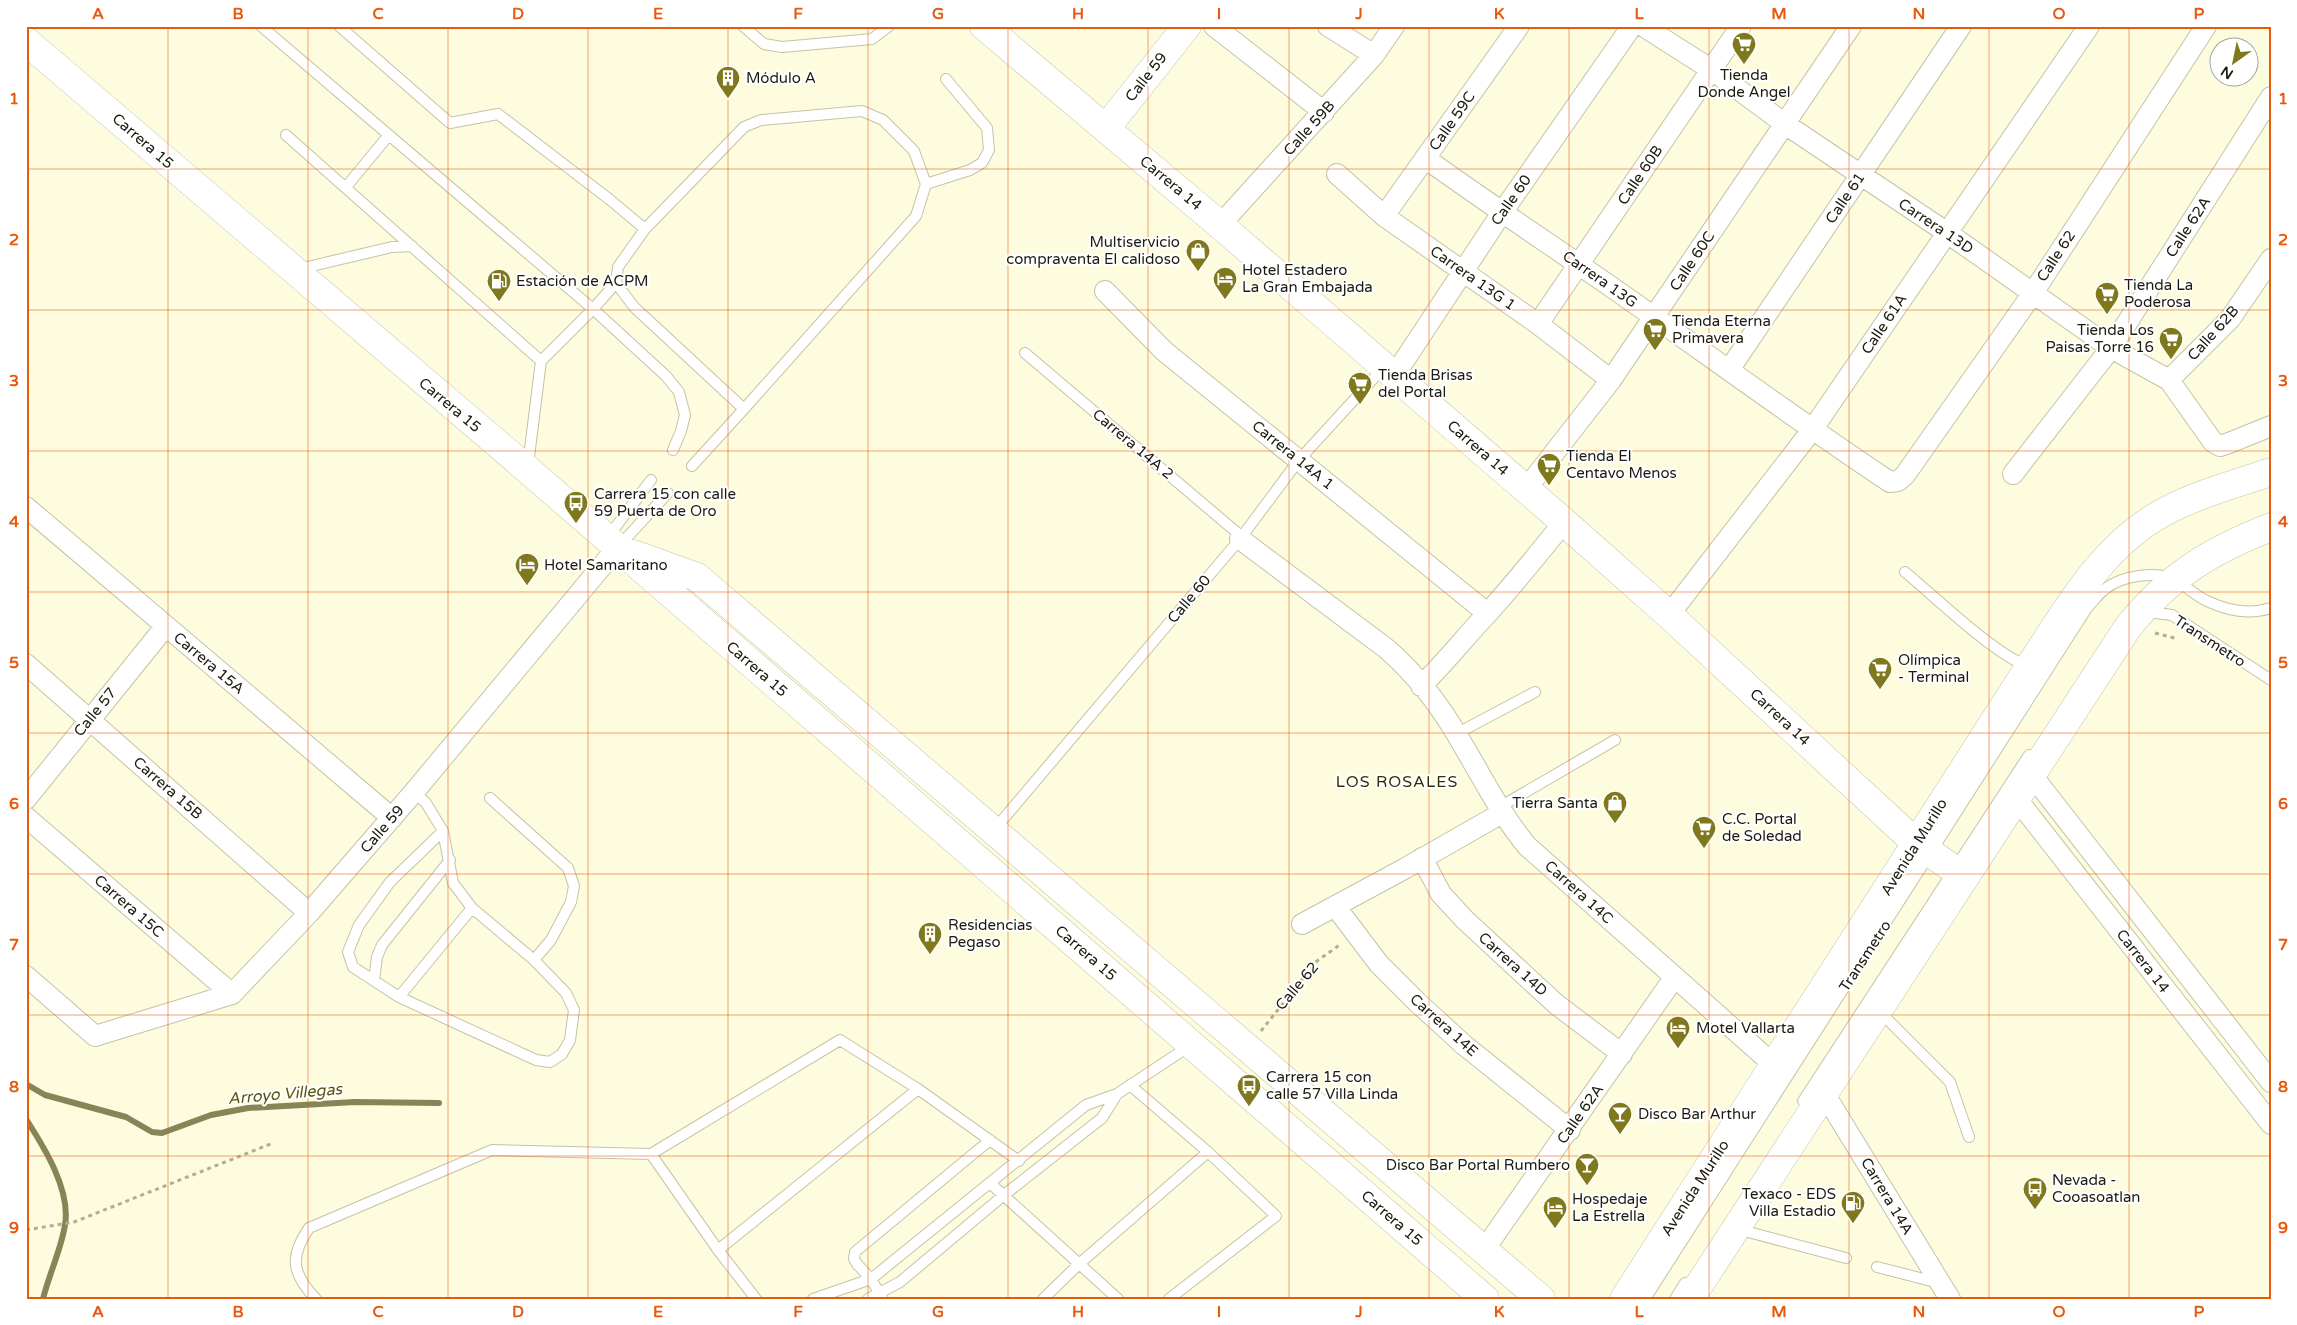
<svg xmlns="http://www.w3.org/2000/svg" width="2297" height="1325" font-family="'Varela Round',sans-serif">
	<rect width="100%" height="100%" fill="#fefcde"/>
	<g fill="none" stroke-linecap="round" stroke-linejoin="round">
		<!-- stream -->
		<path stroke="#878457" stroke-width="6" d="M26,1084L45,1095L126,1117L152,1132L162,1133L211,1115L248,1108L355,1102L439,1103
			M26,1119C44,1147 71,1190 65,1225C61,1250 49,1274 43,1299"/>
		<defs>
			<path id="lane" d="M261,26L593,309L666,376L679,392L685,415L681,431L673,450
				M339,26L450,123L498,114L609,199L645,229L618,267L616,283L634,307L744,409L692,466
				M743,26L764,44L782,47L872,39L889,26
				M286,135L541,361L593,309L616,283
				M926,184L970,170L982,163L989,150L987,128L946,79
				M346,187L388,136
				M645,229L744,127L761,120L862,111L883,120L914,151L926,184L916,216L744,409
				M299,269L392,247L412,246
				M1025,353L1241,536
				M528,465L541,361
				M608,537L651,480
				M618,547L668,493
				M1905,572C1940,601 1988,649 2028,667
				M2148,612L2172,615L2271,680
				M1456,734L1535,692
				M414,792L426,803L443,831L453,883L472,908L534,960L566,993L574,1010L570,1040L562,1054L550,1062L536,1060L399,997L353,967L348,952L359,925L390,882L443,831
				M490,798L568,868L574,886L571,902L551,940L534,960
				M1498,808L1615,740
				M994,830L1240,539L1299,460L1384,367
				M374,980L377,957L382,945L450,860
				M399,997L472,908
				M1879,1011L1950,1082L1969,1137
				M1130,1085L1208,1152L1276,1216L1169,1299
				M1803,1101L2029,755
				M990,1183L1118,1299
				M1737,1229L1846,1258
				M718,1250L918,1089L1019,1161
				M1877,1267L1939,1283
				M316,1299C292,1274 289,1257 309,1228L492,1150L651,1154
				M756,1299L718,1250L651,1154L840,1040L918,1089
				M813,1299L871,1279L1086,1105L1117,1094L1191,1045
				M868,1299L900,1282L1004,1195L1102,1118L1117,1094
				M883,1299L871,1279L857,1264L854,1259L855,1252L990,1140
				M1043,1299L1079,1264L1208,1152
				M1645,1299L2087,608C2093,602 2098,594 2105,589C2121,576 2156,570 2175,580C2186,586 2196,596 2207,601C2228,611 2249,615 2271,608
				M1675,1299L1685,1283"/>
			<path id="street" d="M1214,26L1324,112
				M1328,26L1374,55
				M1643,26L1712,70L1785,124L1946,232L2111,348L2169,380L2213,442L2220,446L2229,443L2271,426
				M1425,158C1486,202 1548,243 1610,286C1703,351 1795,419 1890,482L1898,481L1905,475L2033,293L2206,26
				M1337,174L1384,216L1538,324L1611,380
				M1384,216L1519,26
				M1220,225L1374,55L1394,26
				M1105,291L1164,351L1487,613
				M1538,324L1741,26
				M1729,370L1961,26
				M1394,376L1501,214L1632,26
				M2169,380L2230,319L2271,259
				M2013,474L2111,348L2271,97
				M1526,489L1611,380L1851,26
				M26,507L392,818
				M1240,539L1387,649C1414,673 1439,704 1457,735C1480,773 1499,812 1527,846L1774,1065
				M1669,615L1812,430L2089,26
				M26,664L309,913
				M1421,686C1445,663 1465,637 1488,613C1515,583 1539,553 1564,522
				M2031,774L2271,1082
				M2016,798L2271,1124
				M26,799L165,627
				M26,817L232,994
				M1422,858L1441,894L1465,920L1556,1004L1622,1054
				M1335,906L1379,964L1417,1002L1464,1045L1570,1130
				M1302,924L1404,869L1502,813
				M26,976L95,1036L232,994L309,913L414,792L617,548
				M1824,1093L1950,1299
				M1484,1250L1674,978"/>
			<path id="secondary" d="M984,26L1220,225L1564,522L1669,615L1916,843L1965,877
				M26,41L520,463L1485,1299
				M1106,128L1187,26
				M633,554L697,577L1541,1299"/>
			<path id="primary" d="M1624,1299L2029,667C2067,610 2101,546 2164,512C2198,494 2235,484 2271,472
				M1690,1299L2128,627C2170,575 2210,551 2271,527"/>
		</defs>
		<!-- lane casing -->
		<use href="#lane" stroke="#c5c3a6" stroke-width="12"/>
		<!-- street casing -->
		<use href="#street" stroke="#c5c3a6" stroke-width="22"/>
		<!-- secondary casing -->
		<use href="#secondary" stroke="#c5c3a6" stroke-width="29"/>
		<!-- primary casing -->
		<use href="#primary" stroke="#c5c3a6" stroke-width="29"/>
		<!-- path -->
		<path stroke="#afae96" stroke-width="3" stroke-dasharray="4 4" stroke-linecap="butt" d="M2155,633L2178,639
			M1261,1031L1317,961L1341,944
			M26,1230L74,1222L273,1143"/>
		<!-- lane -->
		<use href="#lane" stroke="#fff" stroke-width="10"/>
		<!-- street -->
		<use href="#street" stroke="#fff" stroke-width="20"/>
		<!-- secondary -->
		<use href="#secondary" stroke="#fff" stroke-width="28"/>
		<!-- primary -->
		<use href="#primary" stroke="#fff" stroke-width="28"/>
	</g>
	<!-- grid -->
	<path fill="none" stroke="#e8590c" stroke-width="1" stroke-opacity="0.55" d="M168,26V1299M308,26V1299M448,26V1299M588,26V1299M728,26V1299M868,26V1299M1008,26V1299M1148,26V1299M1289,26V1299M1429,26V1299M1569,26V1299M1709,26V1299M1849,26V1299M1989,26V1299M2129,26V1299M26,169H2271M26,310H2271M26,451H2271M26,592H2271M26,733H2271M26,874H2271M26,1015H2271M26,1156H2271"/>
	<!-- icons -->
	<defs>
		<symbol id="supermarket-pin" viewBox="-11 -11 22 30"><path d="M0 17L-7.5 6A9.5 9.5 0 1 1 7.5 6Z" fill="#80781d" stroke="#fff"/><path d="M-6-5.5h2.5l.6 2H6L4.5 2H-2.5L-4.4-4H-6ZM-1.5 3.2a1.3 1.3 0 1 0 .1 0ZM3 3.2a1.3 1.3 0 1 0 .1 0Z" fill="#fff"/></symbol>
		<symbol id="building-pin" viewBox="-11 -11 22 30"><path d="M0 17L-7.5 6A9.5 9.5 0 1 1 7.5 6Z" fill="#80781d" stroke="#fff"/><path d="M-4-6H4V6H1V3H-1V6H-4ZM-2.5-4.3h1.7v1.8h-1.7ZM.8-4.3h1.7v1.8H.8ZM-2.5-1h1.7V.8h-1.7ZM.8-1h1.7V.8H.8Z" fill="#fff"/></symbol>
		<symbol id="shop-pin" viewBox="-11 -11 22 30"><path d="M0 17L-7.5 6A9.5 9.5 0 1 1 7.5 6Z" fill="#80781d" stroke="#fff"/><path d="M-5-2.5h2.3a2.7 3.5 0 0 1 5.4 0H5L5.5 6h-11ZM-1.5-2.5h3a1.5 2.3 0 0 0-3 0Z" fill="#fff"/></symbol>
		<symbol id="hotel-pin" viewBox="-11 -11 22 30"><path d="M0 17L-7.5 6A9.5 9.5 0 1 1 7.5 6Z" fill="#80781d" stroke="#fff"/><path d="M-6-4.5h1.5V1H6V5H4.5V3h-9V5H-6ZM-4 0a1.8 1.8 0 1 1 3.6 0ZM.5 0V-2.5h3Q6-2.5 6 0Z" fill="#fff"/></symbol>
		<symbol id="fuel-pin" viewBox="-11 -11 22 30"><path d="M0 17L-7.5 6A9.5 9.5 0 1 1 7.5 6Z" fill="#80781d" stroke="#fff"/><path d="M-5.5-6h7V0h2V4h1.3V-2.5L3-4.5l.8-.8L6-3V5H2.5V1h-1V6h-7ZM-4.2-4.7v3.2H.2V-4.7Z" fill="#fff"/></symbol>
		<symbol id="bus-pin" viewBox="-11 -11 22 30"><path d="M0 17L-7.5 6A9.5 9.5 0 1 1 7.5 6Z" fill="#80781d" stroke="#fff"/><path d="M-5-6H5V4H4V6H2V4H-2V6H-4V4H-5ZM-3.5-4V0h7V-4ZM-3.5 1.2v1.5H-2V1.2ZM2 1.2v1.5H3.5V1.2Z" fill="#fff"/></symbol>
		<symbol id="bar-pin" viewBox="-11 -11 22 30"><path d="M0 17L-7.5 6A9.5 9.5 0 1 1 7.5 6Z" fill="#80781d" stroke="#fff"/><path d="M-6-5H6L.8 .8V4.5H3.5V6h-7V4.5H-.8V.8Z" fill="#fff"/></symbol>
	</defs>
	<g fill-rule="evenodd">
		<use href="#supermarket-pin" x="1730" y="30" width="28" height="38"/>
		<use href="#building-pin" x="714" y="64" width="28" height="38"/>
		<use href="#shop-pin" x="1184" y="237" width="28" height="38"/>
		<use href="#hotel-pin" x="1211" y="265" width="28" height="38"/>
		<use href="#fuel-pin" x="485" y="267" width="28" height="38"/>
		<use href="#supermarket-pin" x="2093" y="280" width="28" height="38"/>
		<use href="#supermarket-pin" x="1641" y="316" width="28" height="38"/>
		<use href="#supermarket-pin" x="2157" y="325" width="28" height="38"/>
		<use href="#supermarket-pin" x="1346" y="370" width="28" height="38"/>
		<use href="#supermarket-pin" x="1535" y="451" width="28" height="38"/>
		<use href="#bus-pin" x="562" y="489" width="28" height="38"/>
		<use href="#hotel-pin" x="513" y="551" width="28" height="38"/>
		<use href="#supermarket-pin" x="1866" y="655" width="28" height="38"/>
		<use href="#shop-pin" x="1601" y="789" width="28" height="38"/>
		<use href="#supermarket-pin" x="1690" y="814" width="28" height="38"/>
		<use href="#building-pin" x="916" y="920" width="28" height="38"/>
		<use href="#hotel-pin" x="1664" y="1014" width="28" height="38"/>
		<use href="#bus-pin" x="1235" y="1072" width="28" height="38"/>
		<use href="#bar-pin" x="1606" y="1100" width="28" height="38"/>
		<use href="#bar-pin" x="1573" y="1151" width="28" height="38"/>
		<use href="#bus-pin" x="2021" y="1175" width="28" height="38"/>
		<use href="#fuel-pin" x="1839" y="1189" width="28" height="38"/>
		<use href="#hotel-pin" x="1541" y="1194" width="28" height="38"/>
	</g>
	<g text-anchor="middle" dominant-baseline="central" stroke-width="4" stroke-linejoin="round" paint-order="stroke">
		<!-- poi labels -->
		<g font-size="15" fill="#1c1b10" stroke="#fff" text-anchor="start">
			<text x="1744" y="75" text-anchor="middle">Tienda<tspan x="1744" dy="17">Donde Angel</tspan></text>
			<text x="746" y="78">Módulo A</text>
			<text x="1180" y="242" text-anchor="end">Multiservicio<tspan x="1180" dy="17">compraventa El calidoso</tspan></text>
			<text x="1242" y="270">Hotel Estadero<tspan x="1242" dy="17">La Gran Embajada</tspan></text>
			<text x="516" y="281">Estación de ACPM</text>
			<text x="2124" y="285">Tienda La<tspan x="2124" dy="17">Poderosa</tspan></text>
			<text x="1672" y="321">Tienda Eterna<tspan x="1672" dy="17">Primavera</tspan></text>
			<text x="2154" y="330" text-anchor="end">Tienda Los<tspan x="2154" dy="17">Paisas Torre 16</tspan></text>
			<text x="1378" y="375">Tienda Brisas<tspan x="1378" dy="17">del Portal</tspan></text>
			<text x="1566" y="456">Tienda El<tspan x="1566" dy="17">Centavo Menos</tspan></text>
			<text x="594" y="494">Carrera 15 con calle<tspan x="594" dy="17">59 Puerta de Oro</tspan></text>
			<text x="544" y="565">Hotel Samaritano</text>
			<text x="1898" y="660">Olímpica<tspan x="1898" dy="17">- Terminal</tspan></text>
			<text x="1598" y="803" text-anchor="end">Tierra Santa</text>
			<text x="1722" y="819">C.C. Portal<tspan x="1722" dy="17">de Soledad</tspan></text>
			<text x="948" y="925">Residencias<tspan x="948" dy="17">Pegaso</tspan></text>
			<text x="1696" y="1028">Motel Vallarta</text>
			<text x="1266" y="1077">Carrera 15 con<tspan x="1266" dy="17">calle 57 Villa Linda</tspan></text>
			<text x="1638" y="1114">Disco Bar Arthur</text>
			<text x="1570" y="1165" text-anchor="end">Disco Bar Portal Rumbero</text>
			<text x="2052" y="1180">Nevada -<tspan x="2052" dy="17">Cooasoatlan</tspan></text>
			<text x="1836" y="1194" text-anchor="end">Texaco - EDS<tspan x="1836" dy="17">Villa Estadio</tspan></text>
			<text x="1572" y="1199">Hospedaje<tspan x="1572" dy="17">La Estrella</tspan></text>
		</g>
		<!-- street labels -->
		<g font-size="15" fill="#1c1b10" stroke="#fff">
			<text transform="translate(1146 77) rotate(-52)">Calle 59</text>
			<text transform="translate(1452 121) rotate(-55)">Calle 59C</text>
			<text transform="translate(1309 128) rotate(-48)">Calle 59B</text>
			<text transform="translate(143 141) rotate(41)">Carrera 15</text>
			<text transform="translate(1640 175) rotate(-56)">Calle 60B</text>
			<text transform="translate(1171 183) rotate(40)">Carrera 14</text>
			<text transform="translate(1845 198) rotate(-56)">Calle 61</text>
			<text transform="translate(1511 200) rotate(-55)">Calle 60</text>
			<text transform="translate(1936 226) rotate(34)">Carrera 13D</text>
			<text transform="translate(2188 227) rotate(-57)">Calle 62A</text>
			<text transform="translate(2056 256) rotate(-57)">Calle 62</text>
			<text transform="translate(1692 261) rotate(-56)">Calle 60C</text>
			<text transform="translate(1473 278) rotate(35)">Carrera 13G 1</text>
			<text transform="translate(1600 279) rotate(35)">Carrera 13G</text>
			<text transform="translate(1884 324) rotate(-56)">Calle 61A</text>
			<text transform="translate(2213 333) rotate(-48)">Calle 62B</text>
			<text transform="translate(450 405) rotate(40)">Carrera 15</text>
			<text transform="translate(1133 444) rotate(40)">Carrera 14A 2</text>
			<text transform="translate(1478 448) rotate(41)">Carrera 14</text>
			<text transform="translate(1293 455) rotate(39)">Carrera 14A 1</text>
			<text transform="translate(1189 599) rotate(-50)">Calle 60</text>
			<text transform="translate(2210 641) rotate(33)">Transmetro</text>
			<text transform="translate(209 663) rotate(40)">Carrera 15A</text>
			<text transform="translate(757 669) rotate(41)">Carrera 15</text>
			<text transform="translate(95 712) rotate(-51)">Calle 57</text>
			<text transform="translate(1780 717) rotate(43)">Carrera 14</text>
			<text transform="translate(168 788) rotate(41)">Carrera 15B</text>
			<text transform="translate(382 829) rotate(-49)">Calle 59</text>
			<text transform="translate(1914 847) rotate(-58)">Avenida Murillo</text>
			<text transform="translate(1579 892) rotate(42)">Carrera 14C</text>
			<text transform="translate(129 906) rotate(41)">Carrera 15C</text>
			<text transform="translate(1086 953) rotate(41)">Carrera 15</text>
			<text transform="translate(1865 956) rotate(-57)">Transmetro</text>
			<text transform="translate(2143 961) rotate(52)">Carrera 14</text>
			<text transform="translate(1513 964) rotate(42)">Carrera 14D</text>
			<text transform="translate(1297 986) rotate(-50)">Calle 62</text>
			<text transform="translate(1444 1025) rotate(42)">Carrera 14E</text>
			<text transform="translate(1580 1114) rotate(-55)">Calle 62A</text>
			<text transform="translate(1695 1188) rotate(-57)">Avenida Murillo</text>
			<text transform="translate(1887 1196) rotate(59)">Carrera 14A</text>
			<text transform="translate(1392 1218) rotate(41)">Carrera 15</text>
		</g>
		<!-- neighbourhood labels -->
		<g font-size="16" letter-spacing="1" fill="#332f03" stroke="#fff">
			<text x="1397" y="782">LOS ROSALES</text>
		</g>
		<!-- water labels -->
		<g font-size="16" font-style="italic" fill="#59530b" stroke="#fff">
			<text transform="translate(285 1094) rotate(-5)">Arroyo Villegas</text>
		</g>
	</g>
	<!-- border -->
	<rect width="2297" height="1325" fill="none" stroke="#ffffff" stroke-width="55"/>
	<!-- north arrow -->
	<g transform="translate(2234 62) rotate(213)"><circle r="24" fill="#ffffff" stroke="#a4a49f"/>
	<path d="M0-4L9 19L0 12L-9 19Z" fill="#80781d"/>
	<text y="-8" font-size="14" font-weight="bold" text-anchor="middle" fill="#1c1b10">N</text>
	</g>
	<rect x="28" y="28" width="2242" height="1270" fill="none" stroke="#e8590c" stroke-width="2"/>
	<g font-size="16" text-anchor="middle" font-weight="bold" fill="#e8590c">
		<text x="98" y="19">A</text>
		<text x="238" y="19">B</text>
		<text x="378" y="19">C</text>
		<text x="518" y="19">D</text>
		<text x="658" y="19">E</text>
		<text x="798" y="19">F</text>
		<text x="938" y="19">G</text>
		<text x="1078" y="19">H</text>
		<text x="1219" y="19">I</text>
		<text x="1359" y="19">J</text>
		<text x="1499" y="19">K</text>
		<text x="1639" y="19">L</text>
		<text x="1779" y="19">M</text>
		<text x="1919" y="19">N</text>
		<text x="2059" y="19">O</text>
		<text x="2199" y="19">P</text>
		<text x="14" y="104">1</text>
		<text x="2283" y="104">1</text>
		<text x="14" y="245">2</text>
		<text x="2283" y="245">2</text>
		<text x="14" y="386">3</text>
		<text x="2283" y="386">3</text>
		<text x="14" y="527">4</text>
		<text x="2283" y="527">4</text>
		<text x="14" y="668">5</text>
		<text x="2283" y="668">5</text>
		<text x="14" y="809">6</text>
		<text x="2283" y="809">6</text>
		<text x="14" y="950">7</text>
		<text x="2283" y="950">7</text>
		<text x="14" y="1092">8</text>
		<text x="2283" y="1092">8</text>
		<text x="14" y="1233">9</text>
		<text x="2283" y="1233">9</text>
		<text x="98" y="1317">A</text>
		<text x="238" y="1317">B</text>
		<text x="378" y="1317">C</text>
		<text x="518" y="1317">D</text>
		<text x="658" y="1317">E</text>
		<text x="798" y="1317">F</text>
		<text x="938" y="1317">G</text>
		<text x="1078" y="1317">H</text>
		<text x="1219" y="1317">I</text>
		<text x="1359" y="1317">J</text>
		<text x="1499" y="1317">K</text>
		<text x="1639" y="1317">L</text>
		<text x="1779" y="1317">M</text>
		<text x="1919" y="1317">N</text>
		<text x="2059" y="1317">O</text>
		<text x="2199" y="1317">P</text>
	</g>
</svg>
